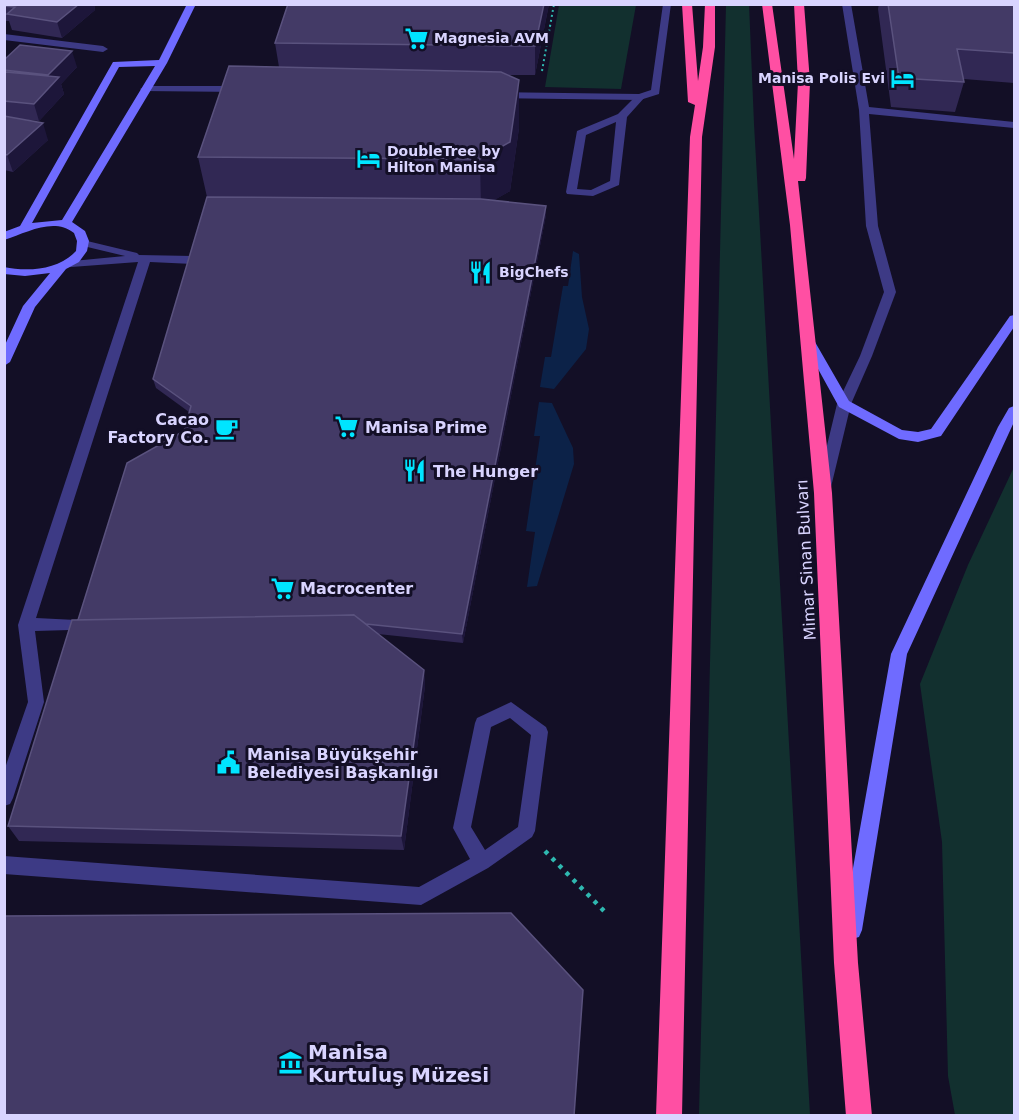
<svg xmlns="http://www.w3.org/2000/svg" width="1019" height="1120" font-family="'DejaVu Sans',sans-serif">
	<rect width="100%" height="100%" fill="#130f26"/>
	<!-- green -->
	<path fill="#12302f" d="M749,4L754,124L810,1115H699L726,5Z
		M559,5H636L621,89L545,87Z
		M1014,467V1115H955L948,1076L942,842L920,684L968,565Z"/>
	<!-- water -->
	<path fill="#0c2248" d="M573,251L579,254L582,297L589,329L586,349L554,389L540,387L545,357H551L563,286H568Z
		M539,402L552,403L573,448L574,464L537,586L527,587L535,532L526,531L540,436H534Z"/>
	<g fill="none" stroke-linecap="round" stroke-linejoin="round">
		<!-- path-far1 -->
		<path stroke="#2fb8b0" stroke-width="2" stroke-dasharray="2 3" stroke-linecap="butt" d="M542,71L554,4"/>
		<!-- path -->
		<path stroke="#2fb8b0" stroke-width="4.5" stroke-dasharray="4 6" stroke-linecap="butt" d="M545,851L606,913"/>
		<!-- lane -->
		<path fill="#3d3a85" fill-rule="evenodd" d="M842,4H851L869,107L1014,122V128L869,114L878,226L896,292L872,356L851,404L831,487L824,492L817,487L837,404L860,356L884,292L866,226L859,110Z
			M637,95L645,97L627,117L619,185L593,196L567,194L566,192L577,131L618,114ZM616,122L610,181L591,190L577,189L586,135Z
			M83,240L137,253L139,255L193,256L199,260L193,264L150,262L36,618L76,620L78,624L76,628L70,630L35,631L44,702L13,798L10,804L4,806V771L28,702L18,625L138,262L58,268L56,266L62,262L125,256L79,245V241Z
			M511,702L546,727L548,732L535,831L532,837L488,868L421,905L4,874V856L419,887L470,859L453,828L475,723L477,718ZM510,718L531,735L518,827L485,850L471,827L491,727Z"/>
		<!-- street -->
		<path fill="#3d3a85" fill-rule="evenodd" d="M663,4H671L659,94L640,100L499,98L494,95L499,92L639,94L651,90Z
			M4,34L103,46L108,49L103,52L4,40Z
			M145,86H241L246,89L241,92L142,91L140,89Z"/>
		<!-- secondary -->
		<path fill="#6f6bff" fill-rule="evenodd" d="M187,4H196L167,63L72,222L85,231L89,241L87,251L79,262L66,269L35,307L10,362L4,366V347L23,306L50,273L25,276L4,274V267C28,272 59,270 76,251L77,241L74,233C53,217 27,233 4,240V232L20,226L113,62L159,60ZM155,66L62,220L32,223L119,67Z
			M1014,315V327L941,436L918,442L899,439L839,407L801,338L803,335H811L849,401L902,430L918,432L931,429L1010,316Z
			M1014,406V422L907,654L862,930L859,937L852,939L845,937L842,930L891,654L998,427L1009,408Z"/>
		<!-- highway -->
		<path fill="#ff4fa3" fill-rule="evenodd" d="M682,4H692L698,81L703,47L705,4H715V47L702,137L682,1116H656L690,137L695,105L688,102Z
			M762,4H772L794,159L798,82L794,4H804L810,82L806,178L805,181H798L832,493L858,963L872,1116H846L834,963L814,493L790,225Z"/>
	</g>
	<!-- wall -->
	<path fill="#312854" d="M4,4H94L95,10L62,38L12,30L9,21H4Z
		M549,4L535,75H507L519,128L510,191L494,200L546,215L463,643L378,634L424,670L425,686L404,850L19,841L8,826L78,620L184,431L189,412L156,388L153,379L207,197L198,157L279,67L275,43Z
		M879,4H1014V83L964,79V82L955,112L891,107L878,9Z
		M4,60L77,67L61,84L64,94L39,121L18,119L48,140L13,172L4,170Z"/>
	<!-- shaded-wall -->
	<path fill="#1d163a" d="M79,4H94L95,10L62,38L57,22Z
		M544,4H549L535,75V46Z
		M72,51L77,67L61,84L64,94L39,121L34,104L51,85L48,75Z
		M519,80V128L510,191L481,208L480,159Z
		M43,123L48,140L13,172L7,155Z
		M546,206V215L463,643L462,634Z
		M424,670L425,686L404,850L401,836Z"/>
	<!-- building -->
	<path fill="#433a66" stroke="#5a527e" stroke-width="1.5" d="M4,4H79L57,22L7,14L15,7L4,6Z
		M288,4H544L535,46L275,43Z
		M888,4H1014V53L957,49L964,82L899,78Z
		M20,45L72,51L48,75L4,70V60Z
		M229,66L501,72L519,80L510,142L480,159L198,157Z
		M6,72L59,77L34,104L4,101V74Z
		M4,116L43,123L7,155L4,154Z
		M207,197L481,199L546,206L462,634L366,624L354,615L78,620L127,463L184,431L191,406L153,379Z
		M354,615L424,670L401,836L8,826L72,620Z
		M511,913L583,990L574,1116H4V916Z"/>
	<!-- icons -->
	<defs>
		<symbol id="supermarket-bare" viewBox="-9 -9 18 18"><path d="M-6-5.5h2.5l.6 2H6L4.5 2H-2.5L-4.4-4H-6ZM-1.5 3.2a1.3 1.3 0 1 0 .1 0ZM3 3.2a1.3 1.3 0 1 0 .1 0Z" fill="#00e5ff" stroke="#130f26" stroke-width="2.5" paint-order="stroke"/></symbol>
		<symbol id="hotel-bare" viewBox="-9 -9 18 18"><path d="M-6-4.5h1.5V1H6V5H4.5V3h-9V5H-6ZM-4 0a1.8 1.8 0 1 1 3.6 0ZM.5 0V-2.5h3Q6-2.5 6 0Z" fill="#00e5ff" stroke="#130f26" stroke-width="2.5" paint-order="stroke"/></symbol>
		<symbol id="restaurant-bare" viewBox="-9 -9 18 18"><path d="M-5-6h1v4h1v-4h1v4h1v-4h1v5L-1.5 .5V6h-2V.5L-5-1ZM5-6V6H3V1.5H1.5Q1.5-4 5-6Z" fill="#00e5ff" stroke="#130f26" stroke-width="2.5" paint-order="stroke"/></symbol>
		<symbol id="cafe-bare" viewBox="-9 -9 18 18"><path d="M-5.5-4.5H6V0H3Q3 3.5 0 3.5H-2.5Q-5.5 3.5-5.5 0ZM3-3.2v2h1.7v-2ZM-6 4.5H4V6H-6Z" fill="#00e5ff" stroke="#130f26" stroke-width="2.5" paint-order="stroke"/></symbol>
		<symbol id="civic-bare" viewBox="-9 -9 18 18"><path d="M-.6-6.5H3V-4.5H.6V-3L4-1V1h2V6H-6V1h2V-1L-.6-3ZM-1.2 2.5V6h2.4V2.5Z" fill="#00e5ff" stroke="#130f26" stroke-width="2.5" paint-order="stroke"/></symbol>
		<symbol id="museum-bare" viewBox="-9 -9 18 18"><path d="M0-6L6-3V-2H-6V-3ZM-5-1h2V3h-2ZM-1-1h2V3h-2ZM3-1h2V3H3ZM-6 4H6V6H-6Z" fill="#00e5ff" stroke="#130f26" stroke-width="2.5" paint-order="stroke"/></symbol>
	</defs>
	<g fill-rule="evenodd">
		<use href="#supermarket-bare" x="400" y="22" width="33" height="33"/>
		<use href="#hotel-bare" x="886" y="62" width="33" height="33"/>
		<use href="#hotel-bare" x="352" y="142" width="33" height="33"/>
		<use href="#restaurant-bare" x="464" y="256" width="33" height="33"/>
		<use href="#supermarket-bare" x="330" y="410" width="33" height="33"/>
		<use href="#cafe-bare" x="210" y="412" width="33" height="33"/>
		<use href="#restaurant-bare" x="398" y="454" width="33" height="33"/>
		<use href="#supermarket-bare" x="266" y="572" width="33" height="33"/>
		<use href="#civic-bare" x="212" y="746" width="33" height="33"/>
		<use href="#museum-bare" x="274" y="1046" width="33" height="33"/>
	</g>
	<g text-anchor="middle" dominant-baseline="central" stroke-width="6" stroke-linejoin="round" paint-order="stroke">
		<!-- far-poi labels -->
		<g font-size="14" font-weight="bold" fill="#d9d4ff" stroke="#130f26" text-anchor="start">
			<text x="434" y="38">Magnesia AVM</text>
			<text x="885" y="78" text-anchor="end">Manisa Polis Evi</text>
			<text x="387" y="151">DoubleTree by<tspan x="387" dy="16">Hilton Manisa</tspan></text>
			<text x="499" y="272">BigChefs</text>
		</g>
		<!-- poi labels -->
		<g font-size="16" font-weight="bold" fill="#d9d4ff" stroke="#130f26" text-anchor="start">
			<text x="209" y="419" text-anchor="end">Cacao<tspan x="209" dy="18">Factory Co.</tspan></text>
			<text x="365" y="427">Manisa Prime</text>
			<text x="433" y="471">The Hunger</text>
			<text x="300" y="588">Macrocenter</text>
			<text x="247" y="754">Manisa Büyükşehir<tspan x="247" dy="18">Belediyesi Başkanlığı</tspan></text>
		</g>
		<!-- street labels -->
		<g font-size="16" fill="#d9d4ff" stroke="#130f26">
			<text transform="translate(806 560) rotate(-93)">Mimar Sinan Bulvarı</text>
		</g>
		<!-- near-poi labels -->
		<g font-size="20" font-weight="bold" fill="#d9d4ff" stroke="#130f26" text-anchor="start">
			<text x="308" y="1052">Manisa<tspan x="308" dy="23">Kurtuluş Müzesi</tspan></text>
		</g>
	</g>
	<!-- border -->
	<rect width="1019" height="1120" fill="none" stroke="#d9d4ff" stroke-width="12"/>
</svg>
